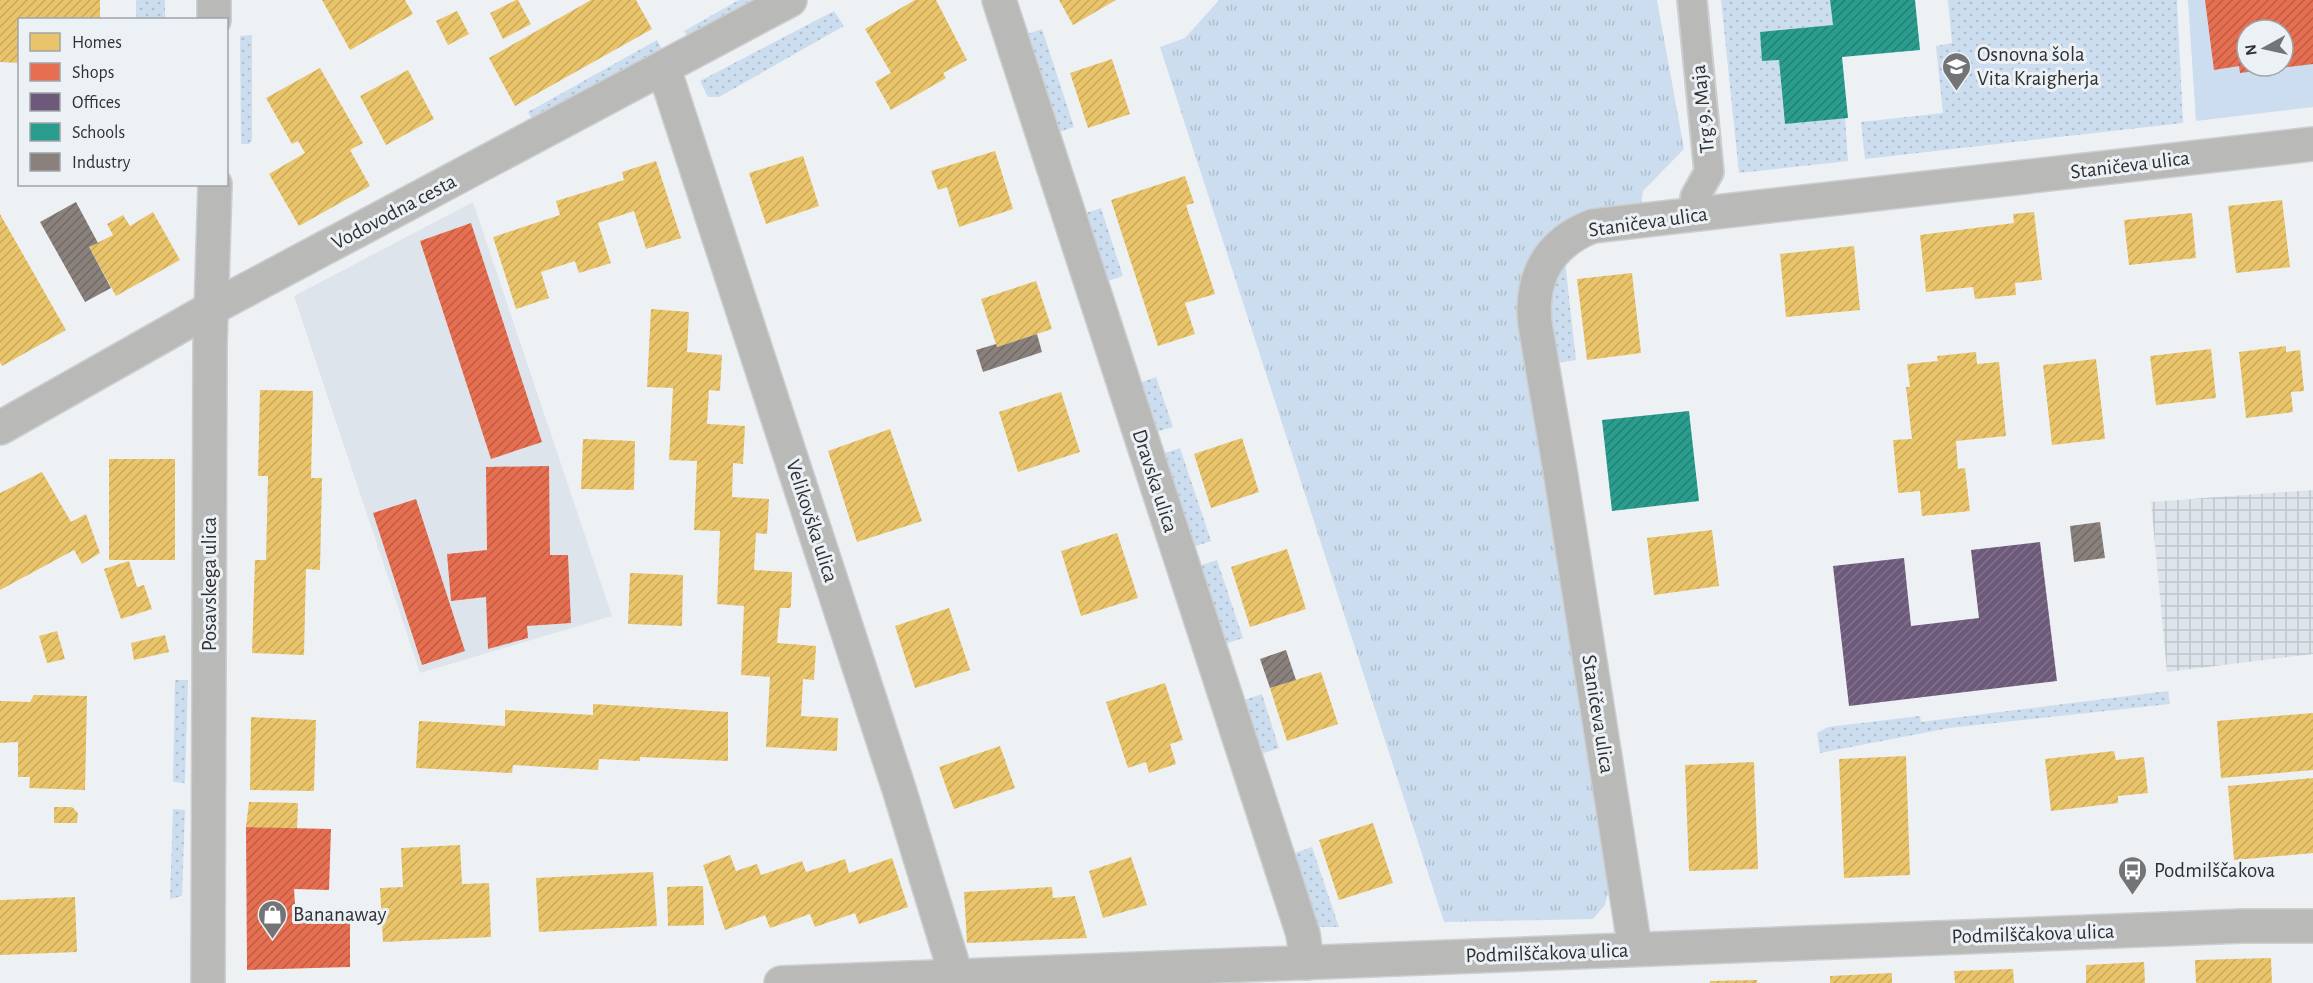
<svg xmlns="http://www.w3.org/2000/svg" width="2313" height="983" font-family="'Alegreya Sans',sans-serif">
	<defs>
		<pattern id="industrial-grid" width="8" height="8" patternUnits="userSpaceOnUse" patternTransform="scale(1.5)"><rect width="8" height="8" fill="#dee4eb"/><path d="M0 4h8M4 0v8" fill="none" stroke="#bfc4ca"/></pattern>
		<pattern id="grass-dots" width="8" height="8" patternUnits="userSpaceOnUse" patternTransform="scale(1.5)"><rect width="8" height="8" fill="#cbddee"/><path d="M2 2h.1M6 6h.1" fill="none" stroke="#afbecd" stroke-width="1.8" stroke-linecap="round"/></pattern>
		<pattern id="park-tufts" width="24" height="20" patternUnits="userSpaceOnUse" patternTransform="scale(1.5)"><rect width="24" height="20" fill="#cbddee"/><path d="M3 7l-1-3M5 7V3M7 7l1-3M15 17l-1-3M17 17v-4M19 17l1-3" fill="none" stroke="#afbecd"/></pattern>
		<pattern id="homes-hatch" width="6" height="6" patternUnits="userSpaceOnUse" patternTransform="scale(1.5)"><rect width="6" height="6" fill="#e9c46a"/><path d="M-1 1l2-2M0 6l6-6M5 7l2-2" fill="none" stroke="#c8a95c"/></pattern>
		<pattern id="shops-hatch" width="6" height="6" patternUnits="userSpaceOnUse" patternTransform="scale(1.5)"><rect width="6" height="6" fill="#e76f51"/><path d="M-1 1l2-2M0 6l6-6M5 7l2-2" fill="none" stroke="#bc5c44"/></pattern>
		<pattern id="offices-hatch" width="6" height="6" patternUnits="userSpaceOnUse" patternTransform="scale(1.5)"><rect width="6" height="6" fill="#6d597a"/><path d="M-1 1l2-2M0 6l6-6M5 7l2-2" fill="none" stroke="#82738c"/></pattern>
		<pattern id="schools-hatch" width="6" height="6" patternUnits="userSpaceOnUse" patternTransform="scale(1.5)"><rect width="6" height="6" fill="#2a9d8f"/><path d="M-1 1l2-2M0 6l6-6M5 7l2-2" fill="none" stroke="#248075"/></pattern>
		<pattern id="industry-hatch" width="6" height="6" patternUnits="userSpaceOnUse" patternTransform="scale(1.5)"><rect width="6" height="6" fill="#8a817c"/><path d="M-1 1l2-2M0 6l6-6M5 7l2-2" fill="none" stroke="#716a66"/></pattern>
	</defs>
	<rect width="100%" height="100%" fill="#eef1f4"/>
	<!-- built -->
	<path fill="#dee4eb" d="M473,202L612,616L420,673L294,296Z"/>
	<!-- industrial -->
	<path fill="url(#industrial-grid)" d="M2313,490V654L2167,672L2151,502Z"/>
	<!-- grass -->
	<path fill="url(#grass-dots)" d="M136,0H165V19H136Z
		M739,0H761L689,40L684,31Z
		M1721,0H1830L1833,25L1760,32L1762,61L1779,60L1785,124L1845,118L1848,161L1739,173Z
		M1948,0H2177L2183,123L1865,159L1861,122L1943,113L1936,46L1952,43Z
		M834,11L844,26L719,97H708L700,81Z
		M1042,29L1074,127L1053,134L1021,36Z
		M252,35V140L249,144H241L240,36Z
		M657,40L664,53L534,122L528,112Z
		M1101,208L1123,276L1102,283L1080,215Z
		M1565,261L1576,360L1557,363L1549,300L1551,287Z
		M1156,377L1173,427L1153,433L1136,384Z
		M1180,448L1211,541L1190,548L1159,455Z
		M1217,560L1243,638L1222,645L1196,567Z
		M175,680H188L185,783L173,782Z
		M2168,691L2170,704L1949,728L1820,753L1817,733L1828,727L1920,716L1921,722Z
		M1262,694L1279,748L1258,755L1241,701Z
		M173,809L185,810L182,896L170,899Z
		M1312,847L1339,927H1317L1292,854Z"/>
	<!-- park -->
	<path fill="url(#park-tufts)" d="M1219,0H1657L1684,149L1643,191L1641,204C1578,213 1542,216 1521,284L1611,882L1605,905L1593,919L1444,922L1160,47L1185,38Z"/>
	<!-- pitch -->
	<path fill="#cbddee" fill-rule="evenodd" d="M2188,0H2313V107L2196,121ZM2247,30H2283V66H2247Z"/>
	<!-- homes -->
	<path fill="url(#homes-hatch)" d="M0,0H100V20H20V63L0,62Z
		M322,0H405L413,14L350,50Z
		M516,0H518L531,24L503,39L490,13Z
		M591,0H636L652,29L515,106L489,58Z
		M915,0H936L967,60L943,73L946,78L891,110L875,82L891,73L865,29Z
		M1059,0H1116L1073,25Z
		M457,11L469,34L448,45L436,21Z
		M1112,59L1130,114L1088,128L1070,73Z
		M320,68L363,143L350,150L370,186L299,226L269,174L305,153L298,141L292,144L266,98Z
		M408,70L434,119L386,145L360,96Z
		M995,151L1013,209L959,227L947,187L938,190L931,171Z
		M803,156L819,206L766,224L749,173Z
		M656,161L681,238L646,249L634,211L598,223L611,263L579,273L575,261L541,272L549,298L516,309L493,237L560,215L556,201L624,180L622,172Z
		M1185,176L1194,203L1186,205L1215,294L1185,303L1195,334L1158,346L1111,200Z
		M2282,200L2290,267L2236,273L2228,206Z
		M153,212L180,260L116,296L89,247L113,235L107,224L123,215L130,226Z
		M2034,212L2042,280L2015,283L2016,295L1975,299L1973,287L1926,292L1920,235L2014,223L2013,214Z
		M2192,213L2196,258L2129,265L2124,220Z
		M0,214L66,330L2,366L0,362Z
		M1854,246L1860,310L1786,317L1780,254Z
		M1632,273L1641,353L1587,360L1577,279Z
		M1036,281L1052,329L997,347L981,299Z
		M651,309L689,312L687,352L722,355L720,391L709,390L707,424L745,426L743,464L733,463L732,497L769,499L767,534L756,533L754,570L792,572L791,605L790,608H780L777,643L816,646L814,680L803,679L801,716L838,718L837,751L766,747L770,677L741,675L744,606L717,604L720,531L694,530L697,461L669,460L673,388L647,387Z
		M2286,346V352L2300,350L2304,391L2291,392L2293,412L2246,418L2239,352Z
		M2211,349L2216,398L2156,405L2150,356Z
		M1976,352L1977,364L1999,362L2006,436L1956,441L1958,469L1965,468L1970,511L1922,516L1920,491L1898,493V491L1893,440L1912,439L1906,387H1910L1907,364L1938,361L1937,356Z
		M2096,359L2105,439L2052,445L2043,365Z
		M260,390L313,391L311,478H322L320,570L306,569L304,655L252,653L255,560H266L268,476H258Z
		M1061,392L1080,452L1018,472L999,412Z
		M890,429L922,521L857,542L828,451Z
		M1242,438L1259,492L1211,508L1194,454Z
		M583,439L635,441L634,490L581,489Z
		M109,459H175V560H109Z
		M42,472L71,522L86,514L100,553L82,564L74,550L0,590V493Z
		M1712,530L1719,586L1654,595L1647,538Z
		M1117,533L1138,598L1081,616L1061,551Z
		M1287,549L1306,609L1250,627L1231,567Z
		M129,561L137,587L144,585L152,609L121,619L104,569Z
		M630,573L683,575L682,626L628,624Z
		M949,608L970,670L915,688L895,626Z
		M57,631L65,659L47,663L39,636Z
		M165,635L169,652L134,660L131,643Z
		M1321,672L1338,724L1287,741L1270,688Z
		M1165,683L1183,740L1170,744L1176,764L1149,773L1146,762L1128,768L1106,702Z
		M34,695L87,696L85,790L29,788L30,777H18V742L0,743V701L30,702Z
		M593,704L728,712V761L640,757V761L599,759L598,770L513,765L512,773L416,768L419,721L505,726V710L593,715Z
		M2313,713V770L2221,778L2217,721Z
		M251,717L316,720L314,791L250,790Z
		M1000,746L1015,788L954,809L939,767Z
		M2114,751L2116,760L2144,757L2148,793L2118,796V803L2051,811L2045,759Z
		M1906,756L1910,875L1844,878L1839,759Z
		M1754,762L1758,869L1689,871L1685,765Z
		M2313,778V853L2234,860L2228,786Z
		M249,802L298,803L297,829L246,827Z
		M54,807H72L78,813L77,823H54Z
		M1373,823L1393,883L1339,900L1319,840Z
		M460,845L462,884L489,883L491,937L383,942L380,888L403,887L401,848Z
		M730,855L736,871L757,864L761,875L802,861L806,872L845,859L849,873L892,858L908,907L859,924L855,913L815,927L810,914L770,928L765,915L725,930L703,865Z
		M1131,857L1147,905L1103,918L1089,871Z
		M653,872L657,926L539,932L536,878Z
		M693,886H703L704,925L668,926L667,887Z
		M1052,887L1053,898L1075,896L1087,938L967,943L964,892Z
		M75,897L77,952L0,955V900Z
		M2271,958L2272,983H2196L2195,960Z
		M2144,962L2145,983H2086V965Z
		M2013,969L2014,983H1955L1954,971Z
		M1892,973V983H1830V976Z
		M1757,980V983H1710V981Z"/>
	<!-- shops -->
	<path fill="url(#shops-hatch)" fill-rule="evenodd" d="M2205,0H2313V64L2240,73L2239,66L2214,70ZM2247,30H2283V66H2247Z
		M471,223L542,442L491,459L420,241Z
		M549,466L550,555H568L571,623L527,626L528,638L488,649L486,597L451,601L447,554L487,550L486,467Z
		M416,499L465,651L422,665L373,513Z
		M246,827L331,829L329,890L294,889L296,920L350,916V967L247,970Z"/>
	<!-- offices -->
	<path fill="url(#offices-hatch)" d="M2040,542L2057,681L1849,706L1833,566L1904,558L1911,626L1979,618L1971,550Z"/>
	<!-- schools -->
	<path fill="url(#schools-hatch)" d="M1830,0H1915L1920,50L1842,57L1848,118L1785,124L1779,60L1762,61L1760,32L1833,25Z
		M1689,411L1699,501L1612,511L1602,420Z"/>
	<!-- industry -->
	<path fill="url(#industry-hatch)" d="M76,202L98,243L89,247L111,288L85,302L40,222Z
		M1037,334L1042,352L983,372L976,350L996,344L997,347Z
		M2100,522L2105,558L2074,562L2070,526Z
		M1286,650L1296,680L1270,688L1260,659Z"/>
	<g fill="none" stroke-linecap="round" stroke-linejoin="round">
		<defs>
			<path id="pedestrian" d="M1692,0L1709,172L1695,197L1697,215"/>
			<path id="minor" d="M999,0L1303,934L1307,963
				M664,69L899,789L956,975
				M0,428L212,308L790,0
				M1635,949L1560,470L1535,324C1530,278 1548,243 1593,226L2313,144"/>
			<path id="tertiary" d="M214,0V20
				M208,983L210,346L215,184
				M781,983L2243,926H2313"/>
		</defs>
		<!-- pedestrian casing -->
		<use href="#pedestrian" stroke="#ccced0" stroke-width="32"/>
		<!-- minor casing -->
		<use href="#minor" stroke="#ccced0" stroke-width="36"/>
		<!-- tertiary casing -->
		<use href="#tertiary" stroke="#ccced0" stroke-width="36"/>
		<!-- pedestrian -->
		<use href="#pedestrian" stroke="#b9b9b8" stroke-width="28"/>
		<!-- minor -->
		<use href="#minor" stroke="#b9b9b8" stroke-width="33"/>
		<!-- tertiary -->
		<use href="#tertiary" stroke="#b9b9b8" stroke-width="33"/>
	</g>
	<!-- icons -->
	<defs>
		<symbol id="school-pin" viewBox="-11 -11 22 30"><path d="M0 17L-7.5 6A9.5 9.5 0 1 1 7.5 6Z" fill="#727476" stroke="#ecf1f6"/><path d="M0-5L7-2L0 1L-7-2ZM-4 1L0 2.5L4 1V4Q0 6-4 4Z" fill="#fff"/></symbol>
		<symbol id="bus-pin" viewBox="-11 -11 22 30"><path d="M0 17L-7.5 6A9.5 9.5 0 1 1 7.5 6Z" fill="#727476" stroke="#ecf1f6"/><path d="M-5-6H5V4H4V6H2V4H-2V6H-4V4H-5ZM-3.5-4V0h7V-4ZM-3.5 1.2v1.5H-2V1.2ZM2 1.2v1.5H3.5V1.2Z" fill="#fff"/></symbol>
		<symbol id="shop-pin" viewBox="-11 -11 22 30"><path d="M0 17L-7.5 6A9.5 9.5 0 1 1 7.5 6Z" fill="#727476" stroke="#ecf1f6"/><path d="M-5-2.5h2.3a2.7 3.5 0 0 1 5.4 0H5L5.5 6h-11ZM-1.5-2.5h3a1.5 2.3 0 0 0-3 0Z" fill="#fff"/></symbol>
	</defs>
	<g fill-rule="evenodd">
		<use href="#school-pin" x="1940" y="50" width="33" height="45"/>
		<use href="#bus-pin" x="2116" y="854" width="33" height="45"/>
		<use href="#shop-pin" x="256" y="898" width="33" height="45"/>
	</g>
	<g text-anchor="middle" dominant-baseline="central" stroke-width="6" stroke-linejoin="round" paint-order="stroke">
		<!-- poi labels -->
		<g font-size="21" fill="#2f3032" stroke="#ecf1f6" text-anchor="start">
			<text x="1977" y="54">Osnovna šola<tspan x="1977" dy="24">Vita Kraigherja</tspan></text>
			<text x="2154" y="870">Podmilščakova</text>
			<text x="293" y="914">Bananaway</text>
		</g>
		<!-- street labels -->
		<g font-size="21" fill="#2f3032" stroke="#ecf1f6">
			<text transform="translate(1703 109) rotate(-96)">Trg 9. Maja</text>
			<text transform="translate(2130 165) rotate(-7)">Staničeva ulica</text>
			<text transform="translate(394 212) rotate(-28)">Vodovodna cesta</text>
			<text transform="translate(1648 222) rotate(-8)">Staničeva ulica</text>
			<text transform="translate(1155 481) rotate(72)">Dravska ulica</text>
			<text transform="translate(812 521) rotate(72)">Velikovška ulica</text>
			<text transform="translate(209 584) rotate(-90)">Posavskega ulica</text>
			<text transform="translate(1598 714) rotate(81)">Staničeva ulica</text>
			<text transform="translate(2033 934) rotate(-2)">Podmilščakova ulica</text>
			<text transform="translate(1547 953) rotate(-2)">Podmilščakova ulica</text>
		</g>
	</g>
	<!-- legend -->
	<rect x="18" y="18" width="210" height="168" fill="#ecf1f6" stroke="#a0a4a8" stroke-width="1.5"/>
	<rect x="30" y="33" width="30" height="18" fill="#e9c46a" stroke="#a0a4a8" stroke-width="1.5"/>
	<text x="72" y="48" font-size="18" fill="#2f3032">Homes</text>
	<rect x="30" y="63" width="30" height="18" fill="#e76f51" stroke="#a0a4a8" stroke-width="1.5"/>
	<text x="72" y="78" font-size="18" fill="#2f3032">Shops</text>
	<rect x="30" y="93" width="30" height="18" fill="#6d597a" stroke="#a0a4a8" stroke-width="1.5"/>
	<text x="72" y="108" font-size="18" fill="#2f3032">Offices</text>
	<rect x="30" y="123" width="30" height="18" fill="#2a9d8f" stroke="#a0a4a8" stroke-width="1.5"/>
	<text x="72" y="138" font-size="18" fill="#2f3032">Schools</text>
	<rect x="30" y="153" width="30" height="18" fill="#8a817c" stroke="#a0a4a8" stroke-width="1.5"/>
	<text x="72" y="168" font-size="18" fill="#2f3032">Industry</text>
	<!-- north arrow -->
	<g transform="translate(2265 48) rotate(262)"><circle r="28" fill="#ecf1f6" stroke="#a0a4a8" stroke-width="1.5"/>
	<path d="M0-4.5L10 22L0 15L-10 22Z" fill="#727476"/>
	<text y="-9" font-size="16" font-weight="bold" text-anchor="middle" fill="#2f3032">N</text>
	</g>
</svg>
